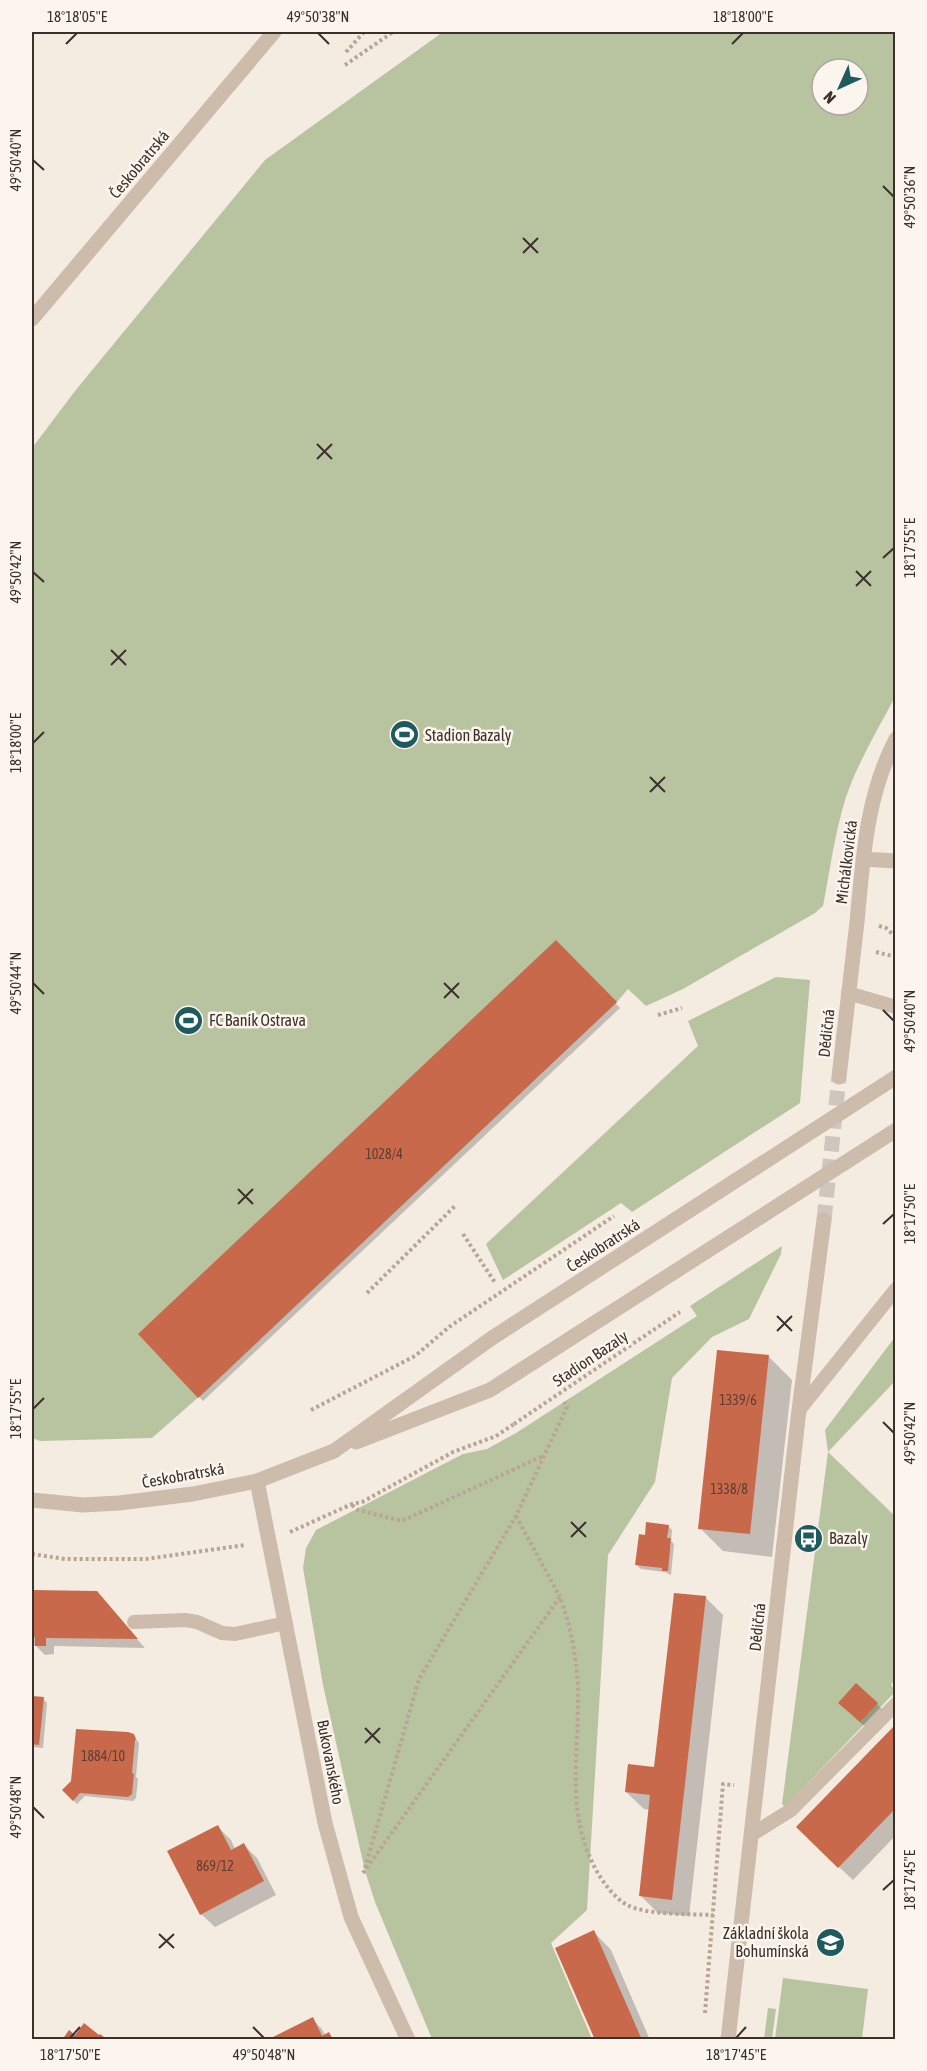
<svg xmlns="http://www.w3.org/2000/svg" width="927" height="2071" font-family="'Asap Condensed',sans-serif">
	<rect width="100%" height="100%" fill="#f4ebe1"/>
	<!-- green -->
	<path fill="#b8c4a0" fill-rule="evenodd" d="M443,32H895V697C878,729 858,762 846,797C835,832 830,869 823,906L815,913L683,989L646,1006L628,989L617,1002L210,1387L152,1438L40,1441L32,1438V448L75,391L265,160ZM822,69H858V105H822Z
		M776,977L810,980L800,1103L632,1212L621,1203L503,1280L486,1244L698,1046L688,1021Z
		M782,1246L781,1254L749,1319L712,1337L672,1378L655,1482L608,1555L587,1910L551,1943L592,2039H432L375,1902L365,1871L323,1685L303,1568L306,1548L316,1530L463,1454L487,1449L516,1433L697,1316L690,1306Z
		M895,1337V1381L828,1452L895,1516L896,1680L891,1684L895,1692L785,1807L782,1804L828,1452L825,1430Z
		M783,1978L868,1989L862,2039H775Z
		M768,2008L776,2009L772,2039H764Z"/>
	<!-- shadow -->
	<path fill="#0003" d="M556,942L620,1008L203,1401L140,1334Z
		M769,1357L792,1380L772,1557L723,1551L700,1528Z
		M668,1526L672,1530L671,1541L674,1544L671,1575L665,1572L641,1569L637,1565Z
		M32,1591L96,1593L145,1648L54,1646V1654L45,1655L36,1646L32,1645Z
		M705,1597L723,1615L689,1916L658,1913L641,1896L650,1810L644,1809L626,1792L656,1769Z
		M32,1698L43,1699L47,1703L43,1748L32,1747Z
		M877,1704L890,1717L874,1735L853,1716Z
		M896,1726V1835L853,1880L811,1841Z
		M133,1735L139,1743L136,1777L138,1779L136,1798L133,1801L85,1796L77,1804L64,1790Z
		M217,1826L231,1840L235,1849L244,1845L257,1858L276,1895L215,1927L201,1914Z
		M594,1932L611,1950L650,2040H597Z
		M312,2019L321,2028L326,2036L329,2034L335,2040H274Z"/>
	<!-- building -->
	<path fill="#c8694b" d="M556,940L617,1002L198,1398L138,1334Z
		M717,1350L769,1355L750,1534L698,1529Z
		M646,1522L669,1525L667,1538H671L668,1571H662V1568L635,1565L639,1534L645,1535Z
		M32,1590L97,1591L138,1639L46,1638V1646H35V1637H32Z
		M674,1593L706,1596L672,1900L639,1896L650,1795L625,1792L628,1764L654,1767Z
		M856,1683L878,1703L860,1722L838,1703Z
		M32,1696L44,1697L39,1745L32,1744Z
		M896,1724V1808L838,1868L796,1827Z
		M76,1729L128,1732L134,1734L136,1739L135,1740L132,1773L134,1774L132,1794L128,1797L80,1793L73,1801L62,1790L71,1781Z
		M218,1825L231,1850L244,1843L264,1881L200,1915L167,1851Z
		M594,1930L642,2040H595L555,1948Z
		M313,2017L322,2036L329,2032L333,2040H272L271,2038Z
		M84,2023L99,2035L100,2034L108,2040H62L69,2030L75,2035Z"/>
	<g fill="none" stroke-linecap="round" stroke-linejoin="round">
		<!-- minor-tunnel -->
		<path stroke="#cfc6bd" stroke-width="15" stroke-dasharray="15 8" stroke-linecap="butt" d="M824,1220L839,1077"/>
		<!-- path -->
		<path stroke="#b9a596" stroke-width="4" stroke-dasharray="3 3" stroke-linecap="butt" d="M346,52L364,32
			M345,65L393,32
			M879,926L886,928L896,937
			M876,952L896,957
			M658,1015L682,1008
			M463,1234L496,1284
			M367,1293L455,1206
			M311,1410L415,1356L449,1327
			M352,1505L358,1510L402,1521L543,1456
			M516,1516L560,1597
			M290,1532L352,1504L362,1502L453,1452L496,1436L514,1424
			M32,1554L65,1559H146L245,1545
			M365,1868L419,1679L516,1516L567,1407L564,1402
			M363,1873L560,1597C571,1627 576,1655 578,1687C580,1753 563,1815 599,1875C606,1886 615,1898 627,1905C646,1915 690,1914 713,1915
			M705,2013L723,1784L734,1785"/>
		<!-- service -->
		<path stroke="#cdbbac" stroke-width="14" d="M848,993L896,1007
			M799,1410L896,1289
			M134,1622L185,1620L197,1622L222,1633L235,1634L286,1623
			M751,1835L791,1810L896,1704"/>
		<!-- minor -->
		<path stroke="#cdbbac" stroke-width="15" d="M863,859L896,861
			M839,1077C845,1025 851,974 857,922C863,859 866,796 896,739
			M257,1481L325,1823L351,1917L408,2040
			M728,2040L799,1410L824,1220"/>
		<!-- tertiary -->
		<path stroke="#cdbbac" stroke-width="15" d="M32,319L274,32
			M32,1500L83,1505L119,1503L193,1494L257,1481L334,1451"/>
		<!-- path-bridge -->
		<path stroke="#b9a596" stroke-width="4" stroke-dasharray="3 3" stroke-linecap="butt" d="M449,1327L614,1216
			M514,1424L680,1312"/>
		<!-- tertiary-bridge -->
		<path stroke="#cdbbac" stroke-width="15" d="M356,1442L490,1390L896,1130
			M334,1451L492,1338L896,1077"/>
	</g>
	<!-- ticks -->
	<path fill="none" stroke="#3b302b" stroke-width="2" d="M318,33L329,44M66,44L77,33M732,44L743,33M33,160L44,170M883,186L894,197M523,238L538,253M523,253L538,238M317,444L332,459M317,459L332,444M883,558L894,548M856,571L871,586M33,572L44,582M856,586L871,571M111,650L126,665M111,665L126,650M33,743L44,732M650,777L665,792M650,792L665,777M33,983L44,994M444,983L459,998M444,998L459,983M883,1010L894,1021M238,1189L253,1204M238,1204L253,1189M883,1224L894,1214M777,1316L792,1331M777,1331L792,1316M33,1409L44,1398M883,1422L894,1433M571,1522L586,1537M571,1537L586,1522M365,1728L380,1743M365,1743L380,1728M33,1807L44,1818M883,1890L894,1880M159,1934L174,1948M159,1948L174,1934M253,2027L264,2038M70,2038L80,2027M736,2038L746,2027"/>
	<!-- icons -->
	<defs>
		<symbol id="stadium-disc" viewBox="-11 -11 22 22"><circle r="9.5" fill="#1f5a5e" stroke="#fbf5ee"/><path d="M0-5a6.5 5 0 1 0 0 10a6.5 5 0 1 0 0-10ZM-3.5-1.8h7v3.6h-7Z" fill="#fff"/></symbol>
		<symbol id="bus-disc" viewBox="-11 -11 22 22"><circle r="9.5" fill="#1f5a5e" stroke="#fbf5ee"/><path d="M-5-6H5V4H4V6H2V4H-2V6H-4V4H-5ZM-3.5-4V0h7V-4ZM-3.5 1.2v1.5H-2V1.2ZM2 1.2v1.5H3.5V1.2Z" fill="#fff"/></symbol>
		<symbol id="school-disc" viewBox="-11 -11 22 22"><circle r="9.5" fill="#1f5a5e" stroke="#fbf5ee"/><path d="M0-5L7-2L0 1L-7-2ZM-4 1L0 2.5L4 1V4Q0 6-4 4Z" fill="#fff"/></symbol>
	</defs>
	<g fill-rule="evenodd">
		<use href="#stadium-disc" x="388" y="718" width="33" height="33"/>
		<use href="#stadium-disc" x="172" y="1004" width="33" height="33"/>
		<use href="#bus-disc" x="792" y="1522" width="33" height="33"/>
		<use href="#school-disc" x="814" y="1926" width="33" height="33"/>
	</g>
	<g text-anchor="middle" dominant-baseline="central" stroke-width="5" stroke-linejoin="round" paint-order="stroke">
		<!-- number labels -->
		<g font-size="14" fill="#5e3e33">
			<text x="384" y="1154">1028/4</text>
			<text x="738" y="1400">1339/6</text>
			<text x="729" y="1489">1338/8</text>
			<text x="103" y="1756">1884/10</text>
			<text x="215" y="1866">869/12</text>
		</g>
		<!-- street labels -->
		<g font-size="16" fill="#3b302b" stroke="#fbf5ee">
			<text transform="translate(139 164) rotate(-50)">Českobratrská</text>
			<text transform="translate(846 862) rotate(-83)">Michálkovická</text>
			<text transform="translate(826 1033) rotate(-84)">Dědičná</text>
			<text transform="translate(603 1245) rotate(-33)">Českobratrská</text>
			<text transform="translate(590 1358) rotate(-34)">Stadion Bazaly</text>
			<text transform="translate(183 1475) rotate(-10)">Českobratrská</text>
			<text transform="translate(757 1627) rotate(-84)">Dědičná</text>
			<text transform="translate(331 1762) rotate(79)">Bukovanského</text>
		</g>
		<!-- poi labels -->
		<g font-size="16" fill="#3b302b" stroke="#fbf5ee" text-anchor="start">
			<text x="425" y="735">Stadion Bazaly</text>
			<text x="209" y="1020">FC Baník Ostrava</text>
			<text x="829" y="1538">Bazaly</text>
			<text x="809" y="1933" text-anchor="end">Základní škola<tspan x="809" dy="18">Bohumínská</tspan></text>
		</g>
	</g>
	<!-- border -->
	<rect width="927" height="2071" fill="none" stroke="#fbf5ee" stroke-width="66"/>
	<!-- north arrow -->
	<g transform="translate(840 87) rotate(225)"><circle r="28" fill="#fbf5ee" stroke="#aea6a0" stroke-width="1.5"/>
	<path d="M0-4.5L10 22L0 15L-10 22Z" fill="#1f5a5e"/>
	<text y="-9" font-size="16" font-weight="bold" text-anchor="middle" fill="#3b302b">N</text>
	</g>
	<rect x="33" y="33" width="861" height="2005" fill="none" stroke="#3b302b" stroke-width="2"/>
	<g font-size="15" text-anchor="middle" fill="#3b302b">
		<text x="77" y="22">18°18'05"E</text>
		<text x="318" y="22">49°50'38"N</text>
		<text x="743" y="22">18°18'00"E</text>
		<text transform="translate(16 160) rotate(-90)" y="5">49°50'40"N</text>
		<text transform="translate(910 197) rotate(-90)" y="5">49°50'36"N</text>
		<text transform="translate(910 548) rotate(-90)" y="5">18°17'55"E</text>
		<text transform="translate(16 572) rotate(-90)" y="5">49°50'42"N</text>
		<text transform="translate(16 743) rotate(-90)" y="5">18°18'00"E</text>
		<text transform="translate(16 983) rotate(-90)" y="5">49°50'44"N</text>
		<text transform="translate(910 1021) rotate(-90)" y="5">49°50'40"N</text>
		<text transform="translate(910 1214) rotate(-90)" y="5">18°17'50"E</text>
		<text transform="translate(16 1409) rotate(-90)" y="5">18°17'55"E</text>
		<text transform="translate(910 1433) rotate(-90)" y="5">49°50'42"N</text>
		<text transform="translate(16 1807) rotate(-90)" y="5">49°50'48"N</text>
		<text transform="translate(910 1880) rotate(-90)" y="5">18°17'45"E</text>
		<text x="70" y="2060">18°17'50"E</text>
		<text x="264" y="2060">49°50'48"N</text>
		<text x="736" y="2060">18°17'45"E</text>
	</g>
</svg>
